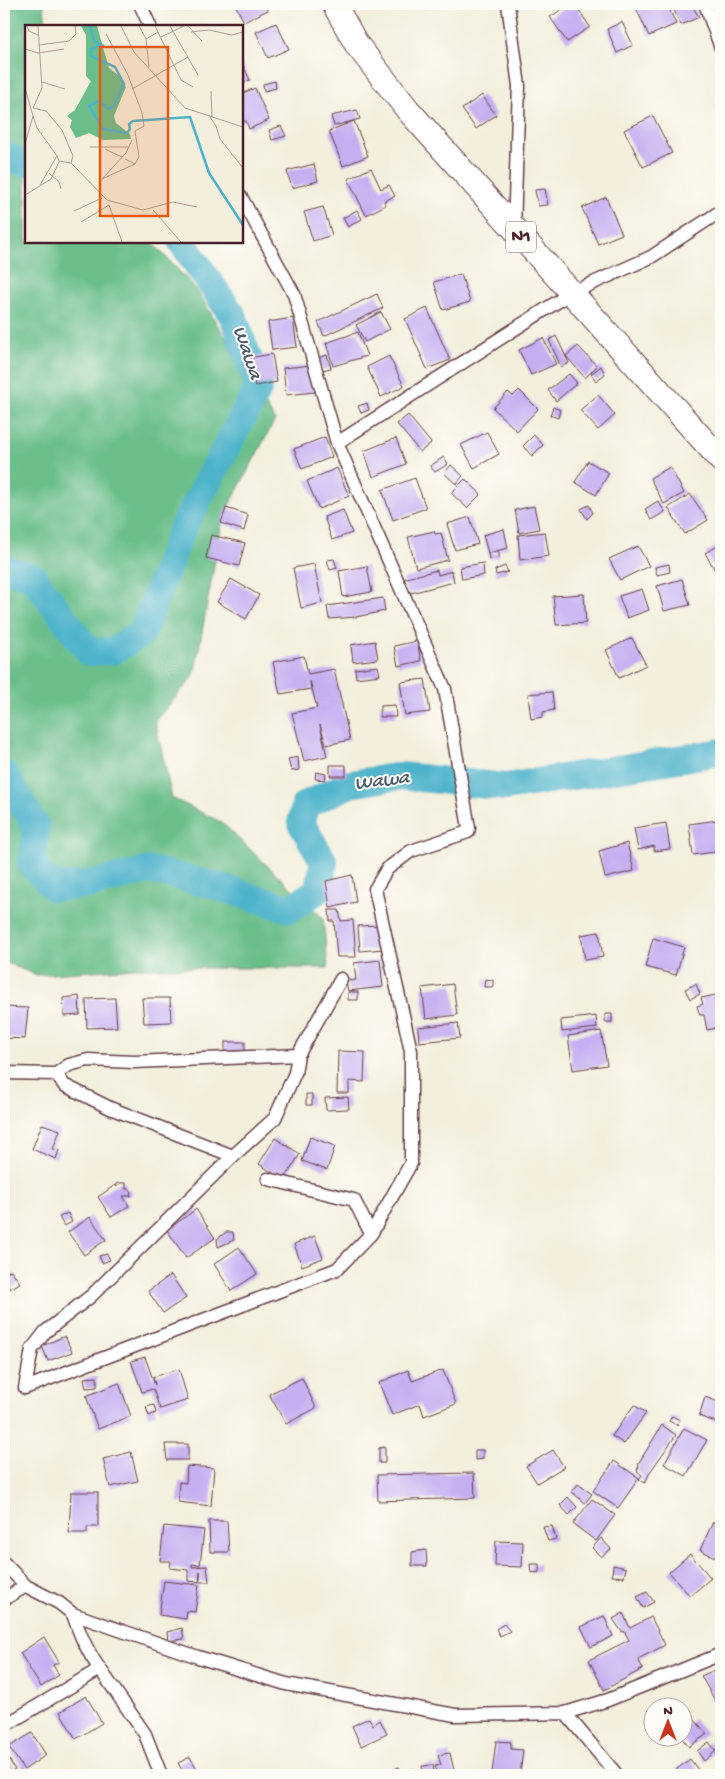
<svg xmlns="http://www.w3.org/2000/svg" width="725" height="1779" font-family="'Gochi Hand',sans-serif">
	<rect width="100%" height="100%" fill="#fdfcf7"/>
	<filter id="ink" filterUnits="userSpaceOnUse"><feTurbulence type="fractalNoise" baseFrequency=".02" numOctaves="2"/><feDisplacementMap in="SourceGraphic" scale="10" xChannelSelector="R" yChannelSelector="G"/><feConvolveMatrix kernelMatrix="1 2 1 2 8 2 1 2 1" color-interpolation-filters="sRGB"/></filter>
	<filter id="wash" filterUnits="userSpaceOnUse"><feTurbulence type="fractalNoise" baseFrequency=".0096" numOctaves="4" result="noise"/><feDisplacementMap in="SourceGraphic" scale="20" xChannelSelector="R" yChannelSelector="G"/><feGaussianBlur stdDeviation="1.12" result="paint"/><feColorMatrix in="noise" values="0 0 0 0 0 0 0 0 0 0 0 0 0 0 0 0 0 1.4 0 .05"/><feComposite in="paint" operator="in"/></filter>
	<g filter="url(#wash)">
		<rect width="100%" height="100%" fill="#f3efdc"/>
		<!-- forest -->
		<path fill="#6bbe8a" stroke="#5a6e5a" d="M4,4H44L46,26H26V241H151L196,289L275,420L223,517L194,676L155,721L172,798L221,822L323,918L328,968H136L36,975L4,962Z"/>
		<g fill="none" stroke-linecap="round" stroke-linejoin="round">
			<!-- river -->
			<path stroke="#4db3cb" stroke-width="28" d="M4,156L26,163
				M4,569L33,577L89,652L113,651L142,633L182,529L259,387L233,316L181,241
				M4,774L36,827L32,865L54,888L92,884L150,870L217,886L290,909L318,890L324,862L301,823L305,805L350,784L401,776L506,787L721,752"/>
		</g>
		<g id="blocks">
			<!-- building -->
			<path fill="#c6aff1" d="M235,4H265L268,10L244,22Z
				M570,4H575L590,27L567,42L550,17Z
				M641,4H667L676,24L649,36L635,6Z
				M687,4H691L699,17L681,25L674,10Z
				M622,22L633,45L617,53L607,29Z
				M276,23L289,49L268,58L256,32Z
				M241,61L250,80L241,84Z
				M275,81L276,88L264,91L263,84Z
				M255,88L269,120L249,129L246,121L241,122V94Z
				M482,95L496,115L476,129L462,109Z
				M357,110L360,119L334,126L331,116Z
				M653,116L672,153L643,167L624,130Z
				M354,121L368,156L343,166L329,131Z
				M281,126L286,136L272,140L269,130Z
				M314,164L318,181L292,188L287,171Z
				M371,168L381,189L389,185L395,196L384,201L386,205L366,215L348,179Z
				M545,189L548,205L538,206L535,190Z
				M606,197L622,234L598,244L582,208Z
				M323,207L332,235L313,241L304,212Z
				M357,210L362,219L348,227L343,218Z
				M461,274L470,302L443,310L434,282Z
				M377,294L383,308L324,336L318,322Z
				M427,308L450,360L427,369L405,319Z
				M381,312L390,329L365,342L356,325Z
				M293,318L297,347L272,350L268,322Z
				M358,332L367,356L333,366L326,343Z
				M556,336L569,363L561,367L549,340Z
				M543,338L556,364L531,375L519,350Z
				M578,346L597,366L585,378L566,356Z
				M272,354L277,382L255,386L249,358Z
				M327,355L331,368L322,370L318,358Z
				M389,356L404,386L381,397L367,367Z
				M312,365L315,392L286,395L283,368Z
				M601,366L605,374L596,381L591,374Z
				M569,374L577,383L556,401L548,390Z
				M519,390L538,409L517,431L493,408L508,392L513,396Z
				M598,395L615,415L598,430L580,410Z
				M367,403L369,410L361,413L358,406Z
				M553,407L560,410L558,418L550,415Z
				M408,415L431,443L420,452L397,424Z
				M487,432L499,454L474,468L461,445Z
				M534,435L543,445L532,456L523,446Z
				M325,437L332,457L302,469L294,449Z
				M396,438L406,464L373,477L364,451Z
				M444,457L448,464L435,472L430,466Z
				M588,461L609,473L596,495L575,482Z
				M451,465L463,476L456,484L444,473Z
				M670,467L684,493L664,504L650,478Z
				M337,468L349,496L319,509L307,481Z
				M415,478L426,508L393,520L382,490Z
				M465,479L481,494L467,508L451,493Z
				M690,494L708,520L685,534L668,508Z
				M658,501L665,512L651,520L645,509Z
				M589,505L593,513L587,519L581,509Z
				M534,506L539,529L519,533L515,510Z
				M226,508L248,515L244,531L221,523Z
				M343,510L352,533L332,540L324,517Z
				M470,517L478,544L455,550L447,524Z
				M504,529L508,548L488,553L483,535Z
				M434,531L435,534L441,533L448,560L416,568L408,537Z
				M545,532L549,556L520,560L518,535Z
				M211,535L245,543L239,566L206,558Z
				M721,544V576L719,577L705,553Z
				M638,546L649,566L620,580L609,559Z
				M499,552V558L489,559L488,553Z
				M334,559L337,568L330,570L327,560Z
				M483,563L484,575L462,579L460,567Z
				M314,564L322,603L301,608L293,568Z
				M669,564L670,572L657,575L655,567Z
				M367,566L372,592L343,597L339,571Z
				M505,566L508,572L496,575L495,570Z
				M437,570L438,575L452,571L454,582L407,594L403,579Z
				M231,579L259,595L246,619L217,602Z
				M682,579L690,605L664,611L657,586Z
				M642,589L649,610L627,618L619,596Z
				M584,594L586,623L556,625L553,596Z
				M383,598L385,611L356,617L329,619L327,606Z
				M632,638L646,665L619,678L606,650Z
				M375,641L378,659L353,662L351,645Z
				M417,641L421,661L398,666L394,646Z
				M304,656L308,674L334,669L350,740L326,745L320,725L327,756L304,761L292,713L317,708L310,681L311,689L280,694L273,662Z
				M378,666L380,675L356,678L355,669Z
				M425,679L430,712L405,715L400,682Z
				M552,692L554,710L543,712V717L531,719L528,694Z
				M395,705L396,717H380V706Z
				M298,757L299,770L291,771L288,759Z
				M330,765H346V776H330Z
				M316,772L326,774L325,780L315,779Z
				M718,820L721,851L693,855L689,824Z
				M666,823L670,849L654,851V846L638,850L634,828Z
				M627,843L634,871L605,878L599,851Z
				M352,875L356,902L330,908L326,881Z
				M329,910H339L341,921L353,920L356,957H337L334,921H330Z
				M381,925L384,949L360,951L358,926Z
				M599,932L603,957L585,960L581,935Z
				M653,938L684,947L676,975L645,967Z
				M380,960L383,987L348,991L346,981L356,980L354,963Z
				M485,979L493,980V987H484Z
				M453,984L457,1015L426,1019L422,988Z
				M696,984L700,994L690,999L685,989Z
				M348,992H358V1000H348Z
				M721,994V1027L707,1030L704,1015H700L697,1006L703,1004L701,998Z
				M79,996L80,1015L64,1016L63,998Z
				M115,998L117,1027L87,1028L86,999Z
				M142,998H170L171,1022L144,1023Z
				M4,1007L28,1008L25,1039L4,1038Z
				M605,1014H612V1022H605Z
				M596,1016L597,1028L562,1032L561,1020Z
				M458,1023L460,1038L419,1042L418,1027Z
				M601,1031L607,1065L573,1070L568,1036Z
				M225,1042H245V1055L225,1056Z
				M338,1051L365,1052L364,1082L349,1081V1093H337Z
				M306,1094H312V1105H306Z
				M348,1097L349,1109L326,1110L325,1098Z
				M42,1124L60,1130L53,1149L59,1150L56,1159L32,1149Z
				M310,1137L335,1146L327,1170L302,1161Z
				M275,1138L300,1154L284,1180L259,1164Z
				M117,1183H126V1189H130L131,1196H123L129,1206L111,1217L98,1197L115,1185L117,1187Z
				M196,1209L215,1238L186,1258L167,1230Z
				M68,1213L72,1222L64,1226L59,1217Z
				M90,1217L106,1240L84,1255L68,1232Z
				M226,1232H233L234,1240L218,1247L217,1239Z
				M315,1236L323,1258L302,1266L294,1244Z
				M239,1247L257,1274L231,1291L214,1264Z
				M107,1254L110,1260L102,1263L99,1256Z
				M11,1270L20,1283L10,1289L4,1278V1274Z
				M171,1275L186,1298L163,1313L148,1291Z
				M65,1336L72,1352L48,1361L42,1346Z
				M145,1357L155,1385L153,1377L179,1369L188,1400L160,1409L153,1389L142,1392L131,1361Z
				M408,1370L412,1381L443,1370L456,1404L424,1416L420,1404L392,1415L379,1383Z
				M97,1377V1387L86,1388L84,1378Z
				M302,1378L316,1408L286,1424L269,1394Z
				M119,1383L131,1416L98,1429L86,1396Z
				M705,1397L721,1403L718,1423L699,1416Z
				M154,1405L156,1413L149,1416L146,1407Z
				M634,1405L646,1413L624,1444L612,1436Z
				M672,1416L680,1420L677,1425L669,1421Z
				M662,1425L676,1435L650,1472L645,1483L639,1479L642,1475L637,1471L639,1465L638,1464Z
				M684,1428L707,1440L686,1476L664,1464Z
				M165,1444H188V1460H167Z
				M385,1447V1463H379V1448Z
				M475,1450H483V1459L475,1460Z
				M553,1450L564,1467L537,1483L526,1466Z
				M131,1452L138,1481L110,1487L103,1459Z
				M614,1461L639,1478L618,1508L593,1491Z
				M187,1466L214,1468L211,1506L178,1502L179,1482L186,1483Z
				M474,1473L475,1498L378,1501L377,1475Z
				M578,1484L592,1494L585,1503L572,1492Z
				M71,1492H98V1527H87V1533H69Z
				M568,1497L577,1507L569,1515L560,1505Z
				M592,1499L615,1515L596,1541L573,1524Z
				M209,1521H227L229,1552H210Z
				M713,1522L721,1526V1560L700,1550Z
				M164,1526L204,1530L200,1565L192,1564V1567L207,1566L209,1582H200V1571L199,1582L188,1581V1570L170,1568L171,1561H160Z
				M552,1526L556,1539L548,1541L543,1527Z
				M601,1538L611,1549L601,1557L592,1548Z
				M496,1541L523,1542L522,1567L495,1566Z
				M426,1550L427,1566H412V1552Z
				M690,1554L711,1578L690,1596L669,1572Z
				M530,1564H539V1572L531,1573Z
				M613,1565L626,1568L624,1577L612,1576Z
				M164,1581L199,1585L195,1612L187,1611L186,1619L159,1615Z
				M647,1592L654,1602L643,1608L637,1597Z
				M623,1613L630,1628L651,1617L665,1645L638,1659L643,1669L604,1690L589,1660L629,1640L624,1631L622,1632L613,1619Z
				M604,1616L613,1636L591,1647L581,1627Z
				M504,1624L510,1631L500,1636L496,1629Z
				M182,1628L184,1639L168,1641L167,1632Z
				M44,1637L59,1662L53,1665L59,1675L41,1687L20,1653Z
				M712,1671L721,1686V1711L701,1676Z
				M86,1696L102,1723L76,1739L60,1712Z
				M369,1718L373,1725L380,1720L387,1734L361,1746L352,1726Z
				M694,1719L707,1734L689,1747L680,1736H682V1728Z
				M32,1733L46,1755L24,1770L9,1747Z
				M496,1741L511,1742V1749L523,1750L520,1775L492,1773Z
				M709,1742L716,1751L704,1761L697,1751Z
				M4,1750L15,1770L5,1775H4Z
				M450,1753L455,1775H437L435,1766L441,1765L438,1755Z
				M190,1757L201,1775H185L178,1763Z
				M690,1759L702,1775H669Z
				M433,1765L434,1775H423L422,1766Z
				M399,1767L402,1773L413,1769L416,1775H381Z"/>
		</g>
	</g>
	<g filter="url(#ink)">
		<use href="#blocks" fill-opacity="0" stroke="#633e46" stroke-width="1"/>
		<g fill="none" stroke-linecap="round" stroke-linejoin="round">
			<defs>
				<path id="street" d="M140,4L150,26
					M508,4L519,86L514,228
					M705,4L721,48
					M241,197L294,294L337,443L445,689L469,828L468,832L411,851L387,869L375,889L411,1051V1163L371,1234
					M337,443L571,293L651,257L721,211
					M4,1073L56,1074L69,1065L88,1060L134,1062L298,1055
					M56,1074L64,1085L110,1108L233,1156
					M268,1179L354,1200L371,1234L337,1269L25,1388L32,1349L45,1332L91,1296L233,1156L275,1118L295,1073L298,1055L341,979
					M4,1563L26,1586L59,1603L73,1614L198,1657L286,1684L455,1715L565,1713L608,1700L721,1654
					M4,1599L26,1586
					M73,1614C80,1635 87,1652 100,1669
					M565,1713L617,1775
					M4,1726L100,1669L145,1734L161,1775"/>
				<path id="highway" d="M334,4L357,45L408,110L721,460"/>
			</defs>
			<!-- street casing -->
			<use href="#street" stroke="#633e46" stroke-width="15"/>
			<!-- highway casing -->
			<use href="#highway" stroke="#633e46" stroke-width="26"/>
			<!-- street -->
			<use href="#street" stroke="#fff" stroke-width="12"/>
			<!-- highway -->
			<use href="#highway" stroke="#fff" stroke-width="24"/>
		</g>
	</g>
	<g text-anchor="middle" dominant-baseline="central" stroke-width="4" stroke-linejoin="round" paint-order="stroke">
		<!-- shield labels -->
		<rect fill="#fdfcf7" stroke="#806168" stroke-width="1" x="506" y="221.5" width="30" height="31" rx="4"/>
		<g font-size="18" font-weight="bold" fill="#4a1f2b">
			<text x="521" y="237">N1</text>
		</g>
		<!-- water labels -->
		<g font-size="20" font-style="italic" fill="#4b5a6b" stroke="#fdfcf7">
			<text transform="translate(246 353) rotate(71)">Wawa</text>
			<text transform="translate(382 782) rotate(-7)">Wawa</text>
		</g>
	</g>
	<!-- overview -->
	<g transform="translate(25 25)">
		<rect width="218" height="218" fill="#f3efdc"/>
		<path d="M56,1H72L84,43L93,50L101,62L89,91L91,98L105,109L106,114L78,115L64,108L51,113L45,102L47,95L42,91L50,85L66,56L61,51V10Z" fill="#6bbe8a"/>
		<path fill="none" stroke="#4db3cb" stroke-width="2.5" d="M65,1L69,16L77,20L66,24V31L90,42L99,59L88,82L83,84L74,76L64,81L78,104L102,108L105,104L104,99L108,96L165,92L184,148L218,200"/>
		<path fill="none" stroke="#af9c95" stroke-width="1" d="M2,1L4,6L13,10M13,1L17,63L8,83L21,86L37,105L48,131L46,138M96,1L109,27L160,83L218,102M114,1L121,14L133,7L130,1M145,1L173,50M163,1L177,16M133,7L156,55L168,62M166,7L184,5L207,10L218,7M81,9L103,50L117,88L119,101L110,106L114,132L110,139M136,12L159,1M121,14L124,42M14,20L44,16L51,9L50,1M0,24L13,28L39,24M17,57L40,64M0,63L8,91L0,119M107,64L163,32M186,66L187,92M8,91L12,103L32,131L15,160M185,92L191,101L195,114L218,143M65,122H103M80,124L97,132M32,131L34,136L46,138L82,175L118,185L148,177L172,182M100,134L110,139L77,154L101,128L107,115M24,148L34,157L36,164M0,170L26,154L34,137M128,185L156,217M49,186L77,173M56,197L84,180L97,217"/>
		<path fill="#e8590c" fill-opacity="0.15" stroke="#e8590c" stroke-width="2.5" d="M75,22H143V191H75Z"/>
		<rect width="218" height="218" fill="none" stroke="#4a1f2b" stroke-width="2.5"/>
	</g>
	<!-- margin -->
	<rect width="725" height="1779" fill="none" stroke="#fdfcf7" stroke-width="20"/>
	<!-- north arrow -->
	<g transform="translate(668 1722)"><circle r="24" fill="#fdfcf7" stroke="#b5a4a5"/>
	<path d="M0-4L9 19L0 12L-9 19Z" fill="#c8321e"/>
	<text y="-8" font-size="14" font-weight="bold" text-anchor="middle" fill="#4a1f2b">N</text>
	</g>
</svg>
